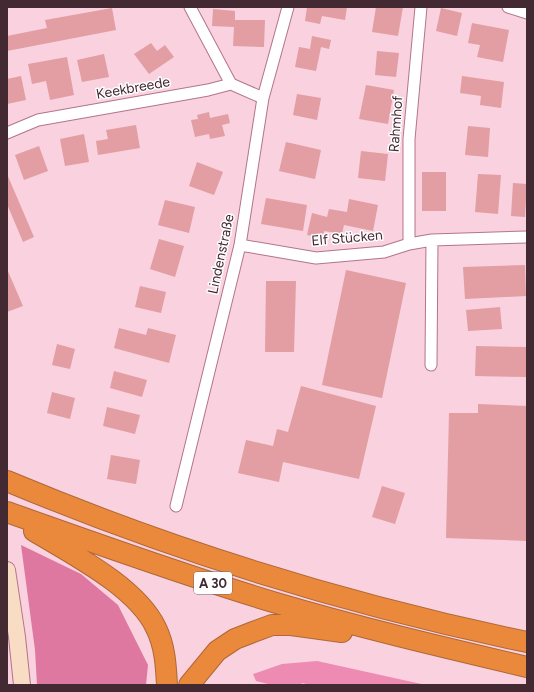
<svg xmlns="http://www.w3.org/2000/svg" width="534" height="692" font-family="Figtree,sans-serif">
	<rect width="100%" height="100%" fill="#f9d1df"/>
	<!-- green -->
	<path fill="#ed8bb2" d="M317,661L426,685H311L302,683L301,685H272L256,681L253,674L282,664Z"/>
	<!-- forest -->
	<path fill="#de78a1" d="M21,545L81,574L118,605L148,665L146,685H37L35,650Z"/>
	<!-- building -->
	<path fill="#e29ea2" d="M307,7H347L345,20L322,16L320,24L305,21Z
		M376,7H403L398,36L372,32Z
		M112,8L116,30L7,51V36L47,28L45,20Z
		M441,8L462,13L457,36L436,31Z
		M213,9L235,11V20H265L264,47L233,46L234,27L212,26Z
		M472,23L509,30L503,62L477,57L480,45L468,43Z
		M312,36L331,40L329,49L321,47L316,71L295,67L299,47L310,49Z
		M151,43L157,51L165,45L174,57L149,74L134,54Z
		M377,51L399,53L396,77L375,75Z
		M104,54L109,77L82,82L77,60Z
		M67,57L74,95L50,100L46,81L32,84L28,64Z
		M21,76L26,100L7,104V79Z
		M462,76L504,82L501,108L480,105L481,96L460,93Z
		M366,85L394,90L388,124L359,119Z
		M297,94L321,98L317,120L293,115Z
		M209,112L210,118L228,114L230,123L222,125L225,136L210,139L209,134L195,137L191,120L198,119L197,115Z
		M136,125L140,148L98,155L96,141L108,139L106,130Z
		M468,126L490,128L488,157L465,155Z
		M84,134L89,162L65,166L60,139Z
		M286,142L321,150L315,179L279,171Z
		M39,146L48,171L24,180L15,155Z
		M361,151L388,154L385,181L358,178Z
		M197,162L223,172L214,195L189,186Z
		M422,172H446V211H422Z
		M7,174L34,237L23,242L7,204Z
		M478,174L501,175L498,214L475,212Z
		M513,183L527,184L525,217L511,216Z
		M266,198L307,205L303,231L261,224Z
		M349,199L378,205L373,231L344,225L342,234L324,231L323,238L307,235L312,213L327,217L329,209L347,212Z
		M165,200L195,207L189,233L158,225Z
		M159,239L184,246L175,277L150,269Z
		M525,265L526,296L465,299L463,267Z
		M7,269L23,306L7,312Z
		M346,270L406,283L382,398L322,385Z
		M266,281H296L294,352H265Z
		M140,286L166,292L161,313L135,307Z
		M500,307L502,329L468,331L466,310Z
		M119,328L146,335L148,328L176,335L169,363L114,348Z
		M57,344L75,349L70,369L52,365Z
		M476,346L527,347V377L475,376Z
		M114,371L147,380L142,397L110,388Z
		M301,386L376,406L359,479L283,462L279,482L238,473L246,440L273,446L277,429L288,432Z
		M52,392L75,398L70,419L47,413Z
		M478,404L527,406V541L446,538L449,413H478Z
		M107,407L140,415L135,434L103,426Z
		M111,455L140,460L136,484L107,479Z
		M382,486L405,493L395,524L372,517Z"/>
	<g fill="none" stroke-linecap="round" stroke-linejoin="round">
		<defs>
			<path id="street" d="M190,7L231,84
				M508,7L527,13
				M7,133L38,120L208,90L231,84L263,98
				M409,244V139L421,7
				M240,245L316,258L384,252L409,244L432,240L527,237
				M431,365L432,240
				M176,506L240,245L263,98L288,7"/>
			<path id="secondary" d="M7,570L17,637L22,685"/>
			<path id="highway" d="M7,481C174,551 349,605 527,642
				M7,512C95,543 183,575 273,602C357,627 442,647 527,667
				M34,531C72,554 137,587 156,628C165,646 166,666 167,685
				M189,685L217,651L235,639L253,632L272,625H291L342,632"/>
		</defs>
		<!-- street casing -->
		<use href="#street" stroke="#b2758c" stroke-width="13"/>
		<!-- secondary casing -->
		<use href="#secondary" stroke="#b2758c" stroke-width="18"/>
		<!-- highway casing -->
		<use href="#highway" stroke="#af6738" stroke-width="22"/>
		<!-- street -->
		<use href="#street" stroke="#fff" stroke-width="11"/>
		<!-- secondary -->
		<use href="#secondary" stroke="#f9dcc4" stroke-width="16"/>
		<!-- highway -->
		<use href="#highway" stroke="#ea893c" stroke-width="20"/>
	</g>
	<g text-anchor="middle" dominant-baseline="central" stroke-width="3" stroke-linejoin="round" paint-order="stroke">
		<!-- shield labels -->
		<rect fill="#fefefe" stroke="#7a696f" stroke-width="1" x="194" y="572" width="38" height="22" rx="3"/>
		<g font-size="13" font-weight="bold" fill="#422932">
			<text x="213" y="583">A 30</text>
		</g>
		<!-- street labels -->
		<g font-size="14" fill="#422932" stroke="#fefefe">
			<text transform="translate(133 88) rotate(-10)">Keekbreede</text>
			<text transform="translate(396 124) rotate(-86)">Rahmhof</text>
			<text transform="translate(347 238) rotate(-5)">Elf Stücken</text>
			<text transform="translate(221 254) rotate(-78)">Lindenstraße</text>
		</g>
	</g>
	<!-- border -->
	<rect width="534" height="692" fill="none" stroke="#422932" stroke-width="16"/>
</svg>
